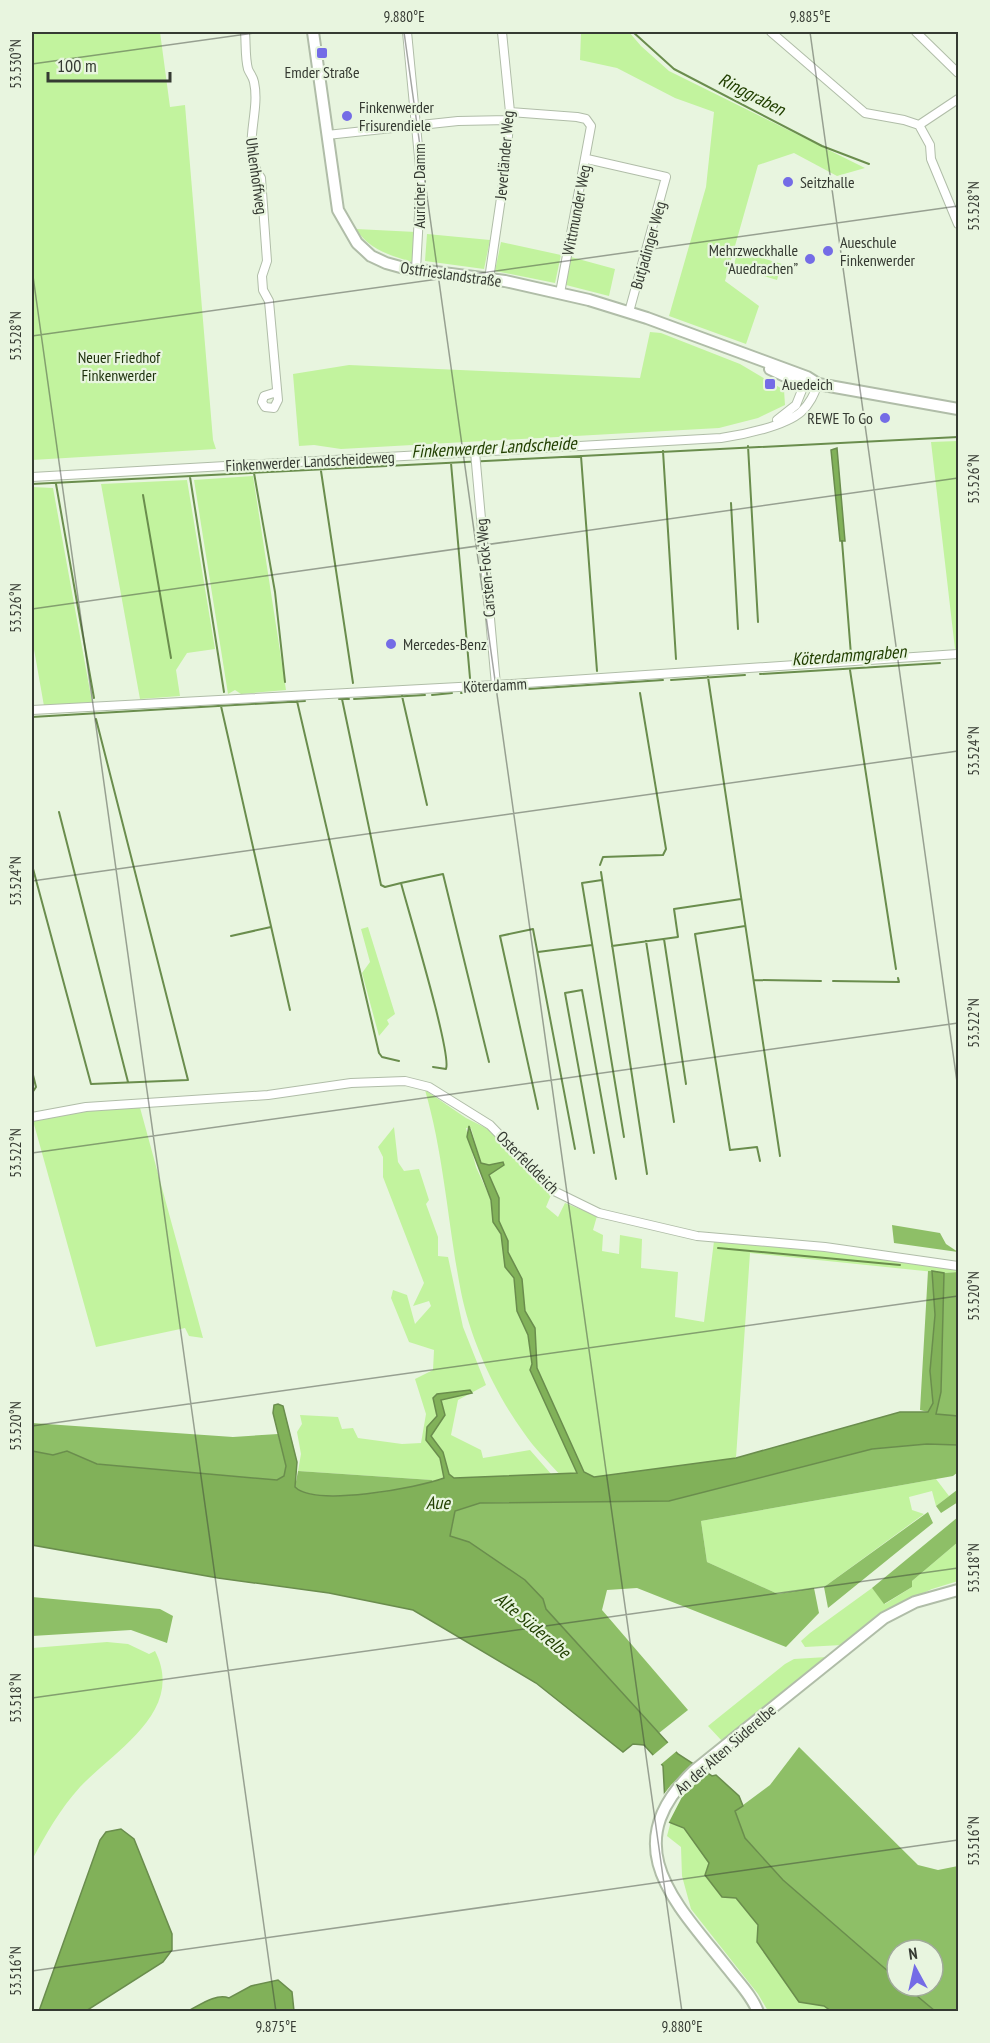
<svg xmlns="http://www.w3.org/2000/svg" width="990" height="2043" font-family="'PT Sans Narrow',sans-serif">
	<rect width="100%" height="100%" fill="#e8f5df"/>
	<!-- green -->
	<path fill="#c2f39e" d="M32,32H160L170,107L185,105L213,440L216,449L32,460Z
		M581,32H629L641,46L669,71L865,168L837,176L794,153L758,165L725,281L759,306L746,344L669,316L706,187L714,112L675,98L617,68L580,60Z
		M356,229L416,232L412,262C391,256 368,249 356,229Z
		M427,234L490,240L484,269L425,261Z
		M501,242L561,255L555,283L495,271Z
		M738,251L782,264L777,280L733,267Z
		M571,257L615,269L609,296L566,285Z
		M650,332L661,333L740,364L784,390L785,405L758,418L719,428L341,449L314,445L299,446L293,374L349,365L640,378Z
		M958,441V648L955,649L931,442Z
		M253,476L286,690L241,694L235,690L228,694L194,480Z
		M187,480L215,649L187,653L176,670L180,696L140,699L101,484Z
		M32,487L53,488L92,702L44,706L32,638Z
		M368,927L395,1014L387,1020L389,1024L379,1036L362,973L370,962L361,929Z
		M425,1090L466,1118L492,1131L551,1195L546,1207L558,1217L565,1203L597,1216L593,1230L603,1235L602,1251L619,1254L620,1235L642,1239L641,1268L678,1272L675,1317L704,1322L714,1241L825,1250L958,1270V1272L944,1273L750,1253L736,1458L594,1477L584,1472L537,1368L535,1328L525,1311L522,1279L508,1252V1241L499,1221V1198L489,1175L504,1164L503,1162L489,1165L481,1163L471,1128H466L476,1167L491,1200L493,1222L501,1234L505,1267L514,1278L517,1311L528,1335L532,1364L530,1370L577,1473L560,1475C548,1461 534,1448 524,1433C495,1393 471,1341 461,1292C448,1225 444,1155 425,1090Z
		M139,1104L203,1338L189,1336L185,1328L96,1347L32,1117Z
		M394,1127L398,1162L404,1171L419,1169L429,1200L426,1204L438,1237V1256L448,1257L463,1327L486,1385L458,1400L451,1435L481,1450L483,1458L530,1450L552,1475L444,1479L433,1483L432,1480L298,1471L301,1454L297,1432L302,1424L300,1415L338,1417L342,1429L353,1428L358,1438L402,1444L421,1443L426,1414L415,1379L433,1370L434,1350L409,1342L391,1298L393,1290L407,1295L415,1324L431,1306L429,1301L413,1306L424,1283L383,1177V1157L378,1147Z
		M936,1479L949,1496L936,1506L932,1491L909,1497L912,1510L924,1514L824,1587L778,1594L707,1562L701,1521Z
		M958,1542V1581L932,1589L888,1609L842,1645L805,1647L801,1641L810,1633L872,1588L885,1604L912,1587V1581Z
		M107,1642L128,1644L149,1654L155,1651C186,1711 115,1750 80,1787C60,1809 46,1834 32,1860V1648Z
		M827,1657L722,1741L708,1726L785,1664L794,1659Z
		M671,1821L684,1828L758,1925L757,1942L831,2011H768L758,1994L691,1909L682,1876L681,1847L667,1836Z"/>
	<!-- forest -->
	<path fill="#8ebf67" d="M892,1225L940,1233L946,1244L958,1252L894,1243Z
		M928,1271H932L935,1315L930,1371L933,1403L928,1412L920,1410Z
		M958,1272V1416L935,1414L941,1392L944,1273Z
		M32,1423L233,1437L278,1434L286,1466L284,1476L277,1480L97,1464L67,1451L53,1455L32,1451Z
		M927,1444L958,1445V1472L953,1476L701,1521L707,1562L778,1594L814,1588L819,1613L786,1647L637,1588L607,1590L602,1610L688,1710L659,1733L546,1609L543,1599L469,1542L450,1537L455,1510L480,1503L669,1501L872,1449Z
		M298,1471L432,1480L433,1483C406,1489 314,1506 295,1487Z
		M957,1490L958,1502L941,1513L936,1506Z
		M928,1512L933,1523L828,1608L824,1587Z
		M958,1517V1542L912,1581V1587L884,1604L872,1588Z
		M32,1597L160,1609L173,1616L167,1643L131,1630L32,1636Z
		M799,1747L918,1865L938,1870L958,1866V2011H935L905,1986H933V1950H897V1979L783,1880L745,1838L735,1811L770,1785Z"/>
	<!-- water -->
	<path fill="#81b159" stroke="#6a8d4d" stroke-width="1.5" d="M837,448L845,541H840L831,450Z
		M469,1126L481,1163L489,1165L503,1162L504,1165L489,1175L499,1198V1221L508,1241V1252L522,1279L525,1311L535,1328L537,1368L584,1472L594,1477L736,1458L900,1412H928L933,1403L930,1371L935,1315L932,1271L944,1273L941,1392L936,1414L958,1416V1445L927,1444L872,1449L669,1501L480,1503L455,1511L450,1536L469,1542L525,1580L543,1599L546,1609L678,1754L712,1776L716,1775L739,1796L743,1806L735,1811L745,1838L783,1880L897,1979V1986H905L935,2011H831L824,2006L799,2002L757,1942L758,1925L736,1898L722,1897L705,1875L709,1863L684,1828L666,1821L663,1766L644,1745L633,1744L623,1752L536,1683L413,1610L329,1593L218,1578L32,1545V1451L53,1455L67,1451L97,1464L277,1480L284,1476L286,1466L273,1413L274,1405L278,1404L283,1406L297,1462L295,1487C315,1507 417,1488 444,1478L440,1458L426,1440L427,1427L437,1416L433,1398L437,1394L470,1390L472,1393L441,1400L445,1415L431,1436L443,1452L449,1474L454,1478L577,1473L530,1370L532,1364L528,1335L517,1311L514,1278L505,1267L501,1234L493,1222L491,1200L467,1137Z
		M121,1829L134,1839L172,1934V1950L163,1962L86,2011H39L100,1840L106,1832Z
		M278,1980L292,1992L294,2011H188C200,2005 216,1993 229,1998L251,1986Z"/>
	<!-- pier -->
	<path fill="#e8f5df" d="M670,1741L678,1750L659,1766L651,1757Z
		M695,1762L709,1771L682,1797L668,1824H665L660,1799L671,1785Z"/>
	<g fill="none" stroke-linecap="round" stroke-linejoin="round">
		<!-- stream -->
		<path stroke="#6a8d4d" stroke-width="2" d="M633,32L674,69L822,146L869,164
			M748,446L758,622
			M663,451L676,659
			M581,456L597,671
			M451,463L470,678
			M321,471L353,683
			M254,473L275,592L285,682
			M190,477L224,692
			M32,484L958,437
			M56,484L94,698
			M143,495L171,658
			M731,503L738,629
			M842,541L851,655
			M850,670L896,969
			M760,674L940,663
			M708,677L780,1156
			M671,680L745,675
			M528,689L663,680
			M461,693L492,691
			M432,695L452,693
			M402,696L427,805
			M339,699H349
			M342,699L381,885L385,887L401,883C408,910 452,1054 446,1069L433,1067
			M354,699L425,695
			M297,701L379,1053L382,1057L399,1061
			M221,706L290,1010
			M32,717L305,701
			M59,812L128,1082
			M32,865L91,1084L188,1080L96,719
			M600,865L603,857L663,855L666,849L640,693
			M601,872L647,1174
			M602,880L582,883L624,1137
			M401,883L443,874L489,1062
			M745,926L695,934L730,1150L757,1147L760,1161
			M231,936L271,927
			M664,939L686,1084
			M646,941L674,1122
			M612,946L678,937L674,909L741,899
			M538,952L592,945
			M754,980L821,981
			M833,981L899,982L898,978
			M32,1071L36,1087L32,1093
			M538,1109L500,936L533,929L575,1149
			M594,1153L565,993L582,990L616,1179
			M718,1248L900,1265"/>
		<defs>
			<path id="minor" d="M245,32C246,43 245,58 248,69C250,74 253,77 254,82C261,114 240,149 261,178L267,261L262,276L263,290L269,301L278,400L274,408L265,407L262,402L264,396L277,392
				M407,32L421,178L416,270
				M771,32L865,113L904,120L919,125L930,145L931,159L958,224
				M916,32L958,73
				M510,112L577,117L586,119L591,126L560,293
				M919,125L958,99
				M327,135L458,121L509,120
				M587,159L666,177L629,312
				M489,279L505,171L510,112L502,32
				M777,420L796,405L804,385
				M475,452L496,685
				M32,477L721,438C743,435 785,426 801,412C810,404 814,394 818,384
				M32,710L496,685L958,654
				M32,1117L86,1107L268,1095L351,1083L405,1081L429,1087L490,1125L554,1191L599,1213L697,1236L825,1247L958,1266"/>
			<path id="tertiary" d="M313,32L338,210L357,243L371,256L386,263L404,268L505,281L589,300L647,318L807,377L818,384L958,409
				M770,369L804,385L818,384"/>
			<path id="secondary" d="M758,2012C752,1996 739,1983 729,1970C677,1904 613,1846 695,1770L884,1618L915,1602L958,1590"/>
		</defs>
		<!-- minor casing -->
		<use href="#minor" stroke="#b0bda8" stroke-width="10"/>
		<!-- tertiary casing -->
		<use href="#tertiary" stroke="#b0bda8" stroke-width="14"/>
		<!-- secondary casing -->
		<use href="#secondary" stroke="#b0bda8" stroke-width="14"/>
		<!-- minor -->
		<use href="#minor" stroke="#fff" stroke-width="8"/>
		<!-- tertiary -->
		<use href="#tertiary" stroke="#fff" stroke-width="10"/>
		<!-- secondary -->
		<use href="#secondary" stroke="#fff" stroke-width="10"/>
	</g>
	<!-- ticks -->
	<path fill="none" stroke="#353a32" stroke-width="1.5" stroke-opacity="0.45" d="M404,32L682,2012M810,32L958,1089M32,64L261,32M32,269L276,2012M32,336L958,206M32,609L958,478M32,881L958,751M32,1153L958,1023M32,1426L958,1296M32,1698L958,1568M32,1971L958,1840"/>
	<!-- markers -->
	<g fill="#746ce6" stroke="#e8f5df" stroke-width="2">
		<rect x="316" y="47" width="12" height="12" rx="3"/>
		<circle cx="347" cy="116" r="6"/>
		<circle cx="788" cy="182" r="6"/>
		<circle cx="828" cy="251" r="6"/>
		<circle cx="810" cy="259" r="6"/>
		<rect x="764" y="378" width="12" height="12" rx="3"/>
		<circle cx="885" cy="418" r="6"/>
		<circle cx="391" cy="644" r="6"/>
	</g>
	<g text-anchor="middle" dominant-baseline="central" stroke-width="4.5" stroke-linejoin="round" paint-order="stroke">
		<!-- poi labels -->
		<g font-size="16" fill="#353a32" stroke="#e8f5df" text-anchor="start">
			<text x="322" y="72" text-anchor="middle">Emder Straße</text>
			<text x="359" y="107">Finkenwerder<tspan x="359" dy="18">Frisurendiele</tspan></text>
			<text x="800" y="182">Seitzhalle</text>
			<text x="840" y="242">Aueschule<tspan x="840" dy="18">Finkenwerder</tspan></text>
			<text x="798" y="250" text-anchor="end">Mehrzweckhalle<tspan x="798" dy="18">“Auedrachen”</tspan></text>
			<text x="782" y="384">Auedeich</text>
			<text x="873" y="418" text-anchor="end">REWE To Go</text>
			<text x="403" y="644">Mercedes-Benz</text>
		</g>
		<!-- street labels -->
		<g font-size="16" fill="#353a32" stroke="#e8f5df">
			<text transform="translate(504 155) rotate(-85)">Jeverländer Weg</text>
			<text transform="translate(257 176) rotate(82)">Uhlenhoffweg</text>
			<text transform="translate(419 186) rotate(-90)">Auricher Damm</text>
			<text transform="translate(576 210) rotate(-79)">Wittmunder Weg</text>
			<text transform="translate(648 245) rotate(-74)">Butjadinger Weg</text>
			<text transform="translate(451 274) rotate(8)">Ostfrieslandstraße</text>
			<text transform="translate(310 461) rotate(-3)">Finkenwerder Landscheideweg</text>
			<text transform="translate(485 568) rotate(-95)">Carsten-Fock-Weg</text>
			<text transform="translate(495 685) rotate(-3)">Köterdamm</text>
			<text transform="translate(528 1162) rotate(45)">Osterfelddeich</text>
			<text transform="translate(725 1749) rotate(-41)">An der Alten Süderelbe</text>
		</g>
		<!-- park labels -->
		<g font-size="16" fill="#1c2f0b" stroke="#e8f5df">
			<text x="119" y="357">Neuer Friedhof<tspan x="119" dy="18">Finkenwerder</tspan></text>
		</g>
		<!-- water labels -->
		<g font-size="18" font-style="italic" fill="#213f00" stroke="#e8f5df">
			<text transform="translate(752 94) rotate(27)">Ringgraben</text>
			<text transform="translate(494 447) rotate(-3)">Finkenwerder Landscheide</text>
			<text transform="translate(849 655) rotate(-4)">Köterdammgraben</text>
			<text x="438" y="1502">Aue</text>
			<text transform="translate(533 1625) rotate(40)">Alte Süderelbe</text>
		</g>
	</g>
	<!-- border -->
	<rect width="990" height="2043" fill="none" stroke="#e8f5df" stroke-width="66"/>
	<!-- north arrow -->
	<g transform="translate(915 1968) rotate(352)"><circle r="28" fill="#e8f5df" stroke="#a0aa9a" stroke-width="1.5"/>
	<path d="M0-4.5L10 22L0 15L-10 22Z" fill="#746ce6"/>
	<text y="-9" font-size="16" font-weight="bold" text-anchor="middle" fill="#353a32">N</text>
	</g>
	<!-- scale -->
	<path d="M48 72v9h122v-9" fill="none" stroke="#353a32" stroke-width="3"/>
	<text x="57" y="72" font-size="18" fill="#353a32" stroke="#e8f5df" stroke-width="4.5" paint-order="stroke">100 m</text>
	<rect x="33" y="33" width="924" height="1977" fill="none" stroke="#353a32" stroke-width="2"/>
	<g font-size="15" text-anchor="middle" fill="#353a32">
		<text x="404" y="22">9.880°E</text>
		<text x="810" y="22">9.885°E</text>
		<text transform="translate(16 64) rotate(-90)" y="5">53.530°N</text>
		<text transform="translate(974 206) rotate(-90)" y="5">53.528°N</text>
		<text transform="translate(16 336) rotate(-90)" y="5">53.528°N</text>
		<text transform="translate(974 479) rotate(-90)" y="5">53.526°N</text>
		<text transform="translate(16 608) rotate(-90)" y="5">53.526°N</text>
		<text transform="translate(974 751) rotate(-90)" y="5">53.524°N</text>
		<text transform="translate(16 881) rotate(-90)" y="5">53.524°N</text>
		<text transform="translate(974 1023) rotate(-90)" y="5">53.522°N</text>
		<text transform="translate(16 1153) rotate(-90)" y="5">53.522°N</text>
		<text transform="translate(974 1296) rotate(-90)" y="5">53.520°N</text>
		<text transform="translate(16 1426) rotate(-90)" y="5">53.520°N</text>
		<text transform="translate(974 1568) rotate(-90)" y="5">53.518°N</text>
		<text transform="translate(16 1698) rotate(-90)" y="5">53.518°N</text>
		<text transform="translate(974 1841) rotate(-90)" y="5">53.516°N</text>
		<text transform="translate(16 1971) rotate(-90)" y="5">53.516°N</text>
		<text x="276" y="2032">9.875°E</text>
		<text x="682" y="2032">9.880°E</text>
	</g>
</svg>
